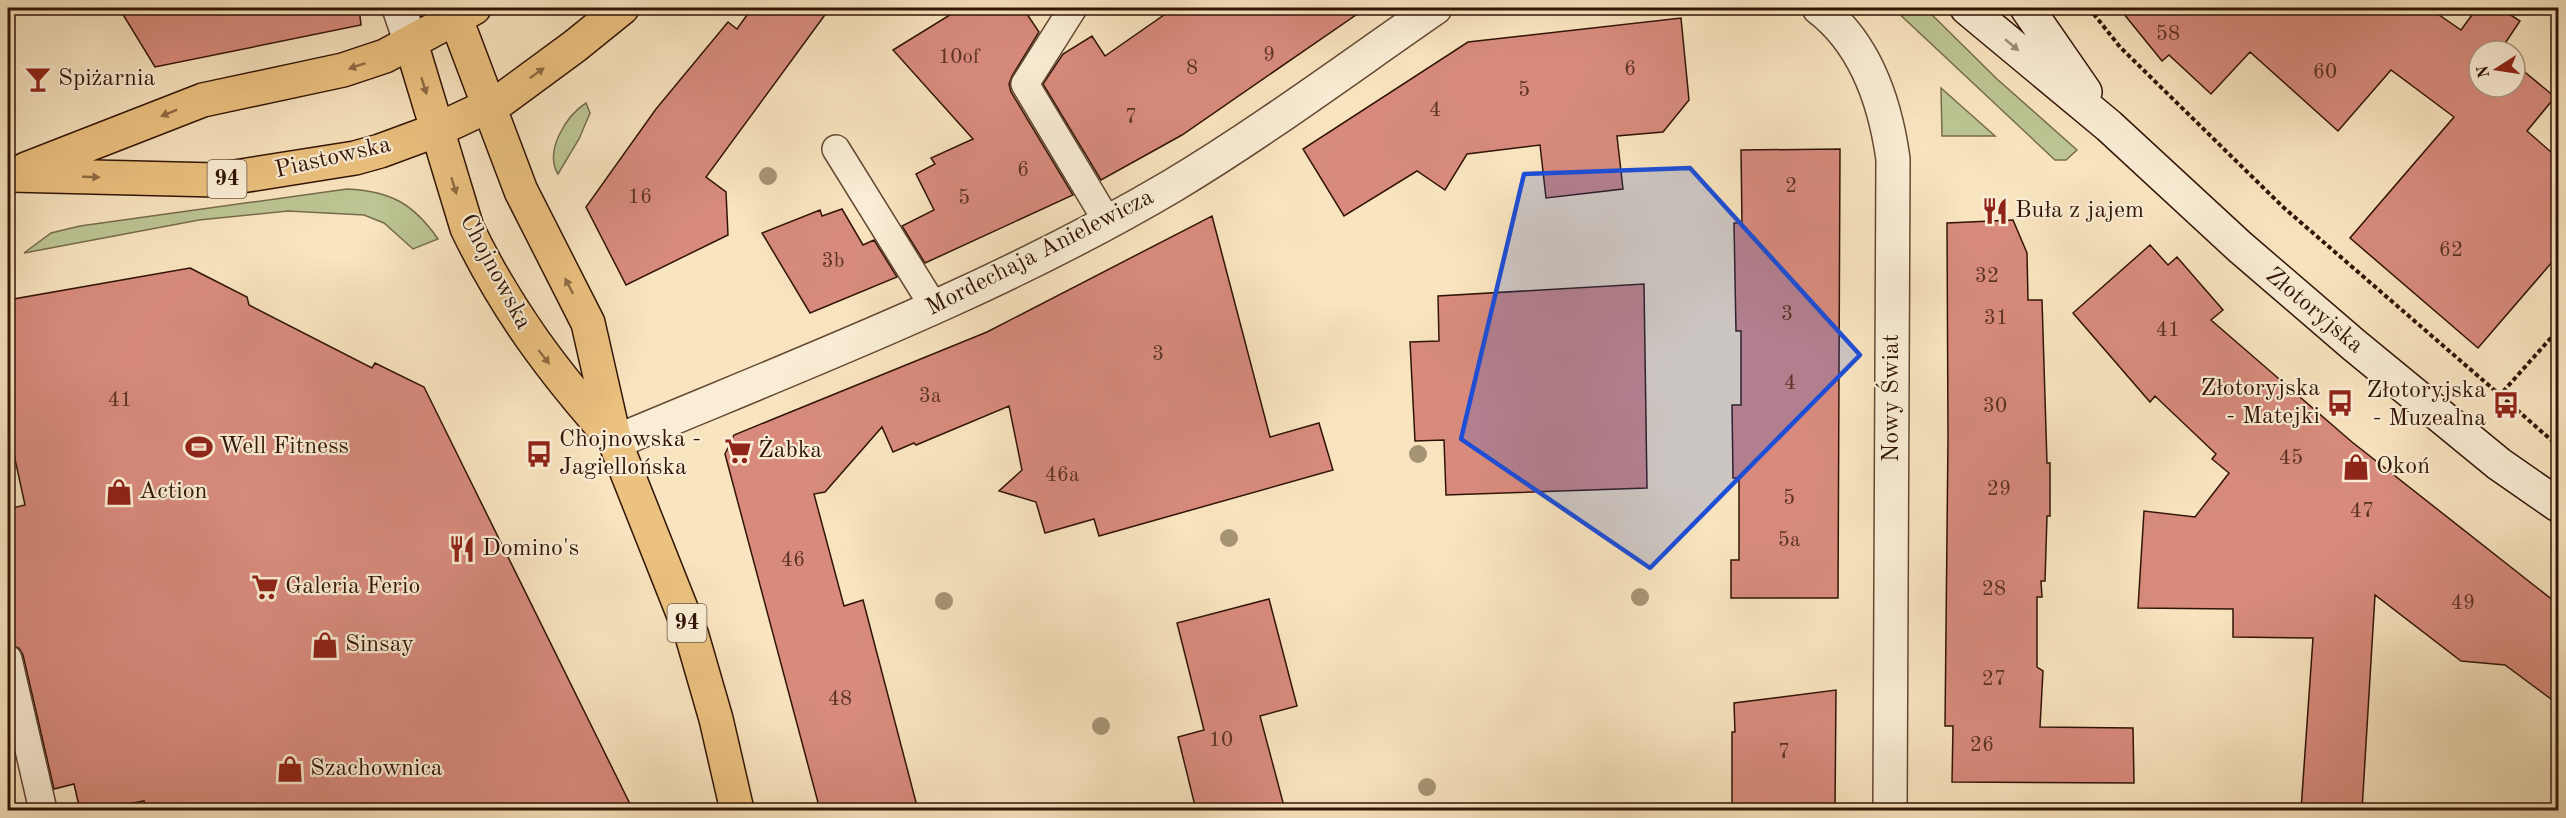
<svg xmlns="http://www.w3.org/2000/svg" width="2566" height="818" font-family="'Old Standard TT',serif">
	<rect width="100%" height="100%" fill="#f8e4bf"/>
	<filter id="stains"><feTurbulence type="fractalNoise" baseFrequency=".00333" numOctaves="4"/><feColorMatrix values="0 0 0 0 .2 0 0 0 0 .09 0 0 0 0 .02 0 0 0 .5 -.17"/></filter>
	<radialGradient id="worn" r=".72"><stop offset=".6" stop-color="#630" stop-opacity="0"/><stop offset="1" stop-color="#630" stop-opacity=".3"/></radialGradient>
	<!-- green -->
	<path fill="#bcc593" stroke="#776c4c" stroke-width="1.5" d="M1893,8H1925L1997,79L2077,150L2066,160H2055Z
		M1941,88L1995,136H1942Z
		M586,103L590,113L579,139L558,174C544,151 566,116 586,103Z
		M347,189C390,191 413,203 438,239L413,249L384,223L364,215L288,211L199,220L24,253L51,233L80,226Z"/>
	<!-- building -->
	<path fill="#d88b7d" stroke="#321406" stroke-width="1.5" d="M119,8H359L361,25L155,67Z
		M752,8H830L706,177L726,192L728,235L626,285L586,207L656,109L728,22L737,29Z
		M961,8H1023L1039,32L1012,76L1009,84L1011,92L1073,195L925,263L902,226L934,210L916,174L935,164L931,158L973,139L893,50Z
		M1174,8H1366L1182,135L1101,180L1043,84L1063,54L1092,36L1105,56Z
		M2119,8H2429L2461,30L2477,8H2500L2520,21L2500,51H2479V87H2515V64L2555,97L2527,131L2559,159V254L2478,348L2350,238L2454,117L2391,70L2338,131L2250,52L2211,94L2169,55L2162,61Z
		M1681,18L1689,100L1663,132L1617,136L1623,189L1546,198L1540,145L1467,154L1445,190L1417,171L1344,216L1303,149L1468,42Z
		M1840,149L1838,598H1731V560H1739V478H1733L1732,405H1741V331H1736L1734,223H1742L1741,150Z
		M842,209L863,245L874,240L897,277L810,313L762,233L820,210L822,216Z
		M1212,216L1270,437L1319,423L1333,470L1099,536L1094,519L1045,533L1036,502L999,491L1022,470L1009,406L916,445L914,443L893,452L882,427L825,492L814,494L844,606L863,600L918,810H820L725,454L734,435L987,332Z
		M2013,220L2027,253L2028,300H2042L2047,463H2050V516H2047L2045,581H2041L2042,597H2037V667L2043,671L2040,727L2133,728L2134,783L1952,782L1953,726H1945L1948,438L1947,223Z
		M2150,245L2168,265L2177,257L2223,310L2211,320L2352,442L2559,605V705L2505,665L2461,661L2375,595L2362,810H2301L2313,638L2233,637V609L2138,608L2144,511L2195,517L2229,473L2212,459L2216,454L2155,396L2150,402L2073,313Z
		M190,268L247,297L249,305L372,368L375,363L424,387L633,810H146L144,801L99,810H80L74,784L54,789L23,655L19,648L8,644V509L25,505L8,427V300Z
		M1644,284L1647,488L1446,495L1444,440L1415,441L1410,342L1439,341L1438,296Z
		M1269,599L1297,706L1260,716L1285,810H1196L1178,737L1204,730L1177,623Z
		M1836,690L1835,810H1732V732H1735L1734,703Z"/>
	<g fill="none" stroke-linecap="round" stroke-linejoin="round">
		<defs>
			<path id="lane" d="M1073,8L1025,84L1107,221
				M836,149L934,307
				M8,659L43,810"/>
			<path id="street" d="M399,8L411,43
				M1819,8C1866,44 1885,102 1893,159L1890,810
				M615,442C803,363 996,290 1172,186C1262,132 1348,68 1435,8"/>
			<path id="secondary" d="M1967,8L2109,126L2240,247L2354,345L2499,464L2558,505
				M2027,8L2085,92"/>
			<path id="primary" d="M456,19L521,191L588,323L615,442L692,636L716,719L737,810
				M411,43L467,228C506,309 553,372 613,439
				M26,169L203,100L343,70L385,56L474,8
				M11,175L216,180L355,158L380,151L437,130L503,99L575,46L622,8"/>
		</defs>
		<!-- lane casing -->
		<use href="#lane" stroke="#644834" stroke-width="30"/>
		<!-- street casing -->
		<use href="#street" stroke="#644834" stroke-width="36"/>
		<!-- secondary casing -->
		<use href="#secondary" stroke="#321406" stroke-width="36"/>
		<!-- primary casing -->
		<use href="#primary" stroke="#321406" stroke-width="36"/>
		<!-- path -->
		<path stroke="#321406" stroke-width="4" stroke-dasharray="4.5 3" stroke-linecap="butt" d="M2089,8L2120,47L2283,207L2500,395L2558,330
			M2500,395L2558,446"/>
		<!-- lane -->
		<use href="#lane" stroke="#faedd5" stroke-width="27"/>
		<!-- street -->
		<use href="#street" stroke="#faedd5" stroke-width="33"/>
		<!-- secondary -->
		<use href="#secondary" stroke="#faedd5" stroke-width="33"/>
		<!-- primary -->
		<use href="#primary" stroke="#ecc280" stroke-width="33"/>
	</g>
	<!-- trees -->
	<g fill="#a69474">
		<circle cx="768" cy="176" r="9"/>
		<circle cx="1418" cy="454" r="9"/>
		<circle cx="1229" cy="538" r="9"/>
		<circle cx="1640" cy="597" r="9"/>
		<circle cx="944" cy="601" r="9"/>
		<circle cx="1101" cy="726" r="9"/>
		<circle cx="1427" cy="787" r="9"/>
	</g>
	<!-- one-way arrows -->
	<defs><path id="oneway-solid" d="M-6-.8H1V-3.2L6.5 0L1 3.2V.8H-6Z" transform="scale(1.5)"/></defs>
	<use fill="#a08b78" href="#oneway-solid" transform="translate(2012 45) rotate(40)"/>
	<g fill="#8f6b43">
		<use href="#oneway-solid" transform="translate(357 66) rotate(161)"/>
		<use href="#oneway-solid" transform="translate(537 73) rotate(-36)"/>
		<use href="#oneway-solid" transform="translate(424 86) rotate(73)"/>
		<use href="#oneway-solid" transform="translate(169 113) rotate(158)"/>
		<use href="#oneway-solid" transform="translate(91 177) rotate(2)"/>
		<use href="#oneway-solid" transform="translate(454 186) rotate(73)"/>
		<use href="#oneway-solid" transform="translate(569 286) rotate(-117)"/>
		<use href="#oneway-solid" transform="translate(544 357) rotate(52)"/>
	</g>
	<!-- marked area -->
	<path fill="#1d4ed8" fill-opacity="0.2" stroke="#1d4ed8" stroke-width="4.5" stroke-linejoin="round" d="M1690,168L1860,355L1650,568L1461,439L1524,174Z"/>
	<!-- icons -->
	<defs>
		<symbol id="bar-bare" viewBox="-9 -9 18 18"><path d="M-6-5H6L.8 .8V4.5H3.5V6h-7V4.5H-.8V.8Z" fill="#8f2418" stroke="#faedd5" stroke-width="2.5" paint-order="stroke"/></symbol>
		<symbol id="restaurant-bare" viewBox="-9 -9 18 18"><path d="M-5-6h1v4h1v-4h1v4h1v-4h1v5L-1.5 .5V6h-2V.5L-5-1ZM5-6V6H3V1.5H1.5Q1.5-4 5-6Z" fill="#8f2418" stroke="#faedd5" stroke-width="2.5" paint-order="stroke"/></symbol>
		<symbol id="bus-bare" viewBox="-9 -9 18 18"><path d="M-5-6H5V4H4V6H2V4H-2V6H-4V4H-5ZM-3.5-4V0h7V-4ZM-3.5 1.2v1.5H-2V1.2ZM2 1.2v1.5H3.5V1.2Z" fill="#8f2418" stroke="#faedd5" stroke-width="2.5" paint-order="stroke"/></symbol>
		<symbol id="stadium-bare" viewBox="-9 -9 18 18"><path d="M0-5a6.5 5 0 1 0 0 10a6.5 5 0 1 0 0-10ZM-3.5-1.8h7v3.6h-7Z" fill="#8f2418" stroke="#faedd5" stroke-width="2.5" paint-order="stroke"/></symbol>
		<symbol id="supermarket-bare" viewBox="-9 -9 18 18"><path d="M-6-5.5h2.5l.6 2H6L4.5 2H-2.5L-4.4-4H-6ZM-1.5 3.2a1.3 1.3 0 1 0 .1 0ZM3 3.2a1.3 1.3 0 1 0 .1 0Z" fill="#8f2418" stroke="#faedd5" stroke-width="2.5" paint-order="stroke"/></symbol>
		<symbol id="shop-bare" viewBox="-9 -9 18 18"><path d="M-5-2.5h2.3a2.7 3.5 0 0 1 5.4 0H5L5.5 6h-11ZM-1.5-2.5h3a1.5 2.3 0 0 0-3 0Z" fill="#8f2418" stroke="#faedd5" stroke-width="2.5" paint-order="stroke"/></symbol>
	</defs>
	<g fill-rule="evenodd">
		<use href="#bar-bare" x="19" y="60" width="38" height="38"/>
		<use href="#restaurant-bare" x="1976" y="192" width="38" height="38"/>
		<use href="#bus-bare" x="2321" y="384" width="38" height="38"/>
		<use href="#bus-bare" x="2487" y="386" width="38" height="38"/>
		<use href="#stadium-bare" x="180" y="428" width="38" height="38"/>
		<use href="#supermarket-bare" x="719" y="432" width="38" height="38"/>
		<use href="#bus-bare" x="520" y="435" width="38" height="38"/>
		<use href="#shop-bare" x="2337" y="448" width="38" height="38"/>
		<use href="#shop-bare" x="100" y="473" width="38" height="38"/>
		<use href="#restaurant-bare" x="443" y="530" width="38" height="38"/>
		<use href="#supermarket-bare" x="246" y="568" width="38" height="38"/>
		<use href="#shop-bare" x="306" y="626" width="38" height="38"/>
		<use href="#shop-bare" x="271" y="750" width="38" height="38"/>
	</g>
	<g text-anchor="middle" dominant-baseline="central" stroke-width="4.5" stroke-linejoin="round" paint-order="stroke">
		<!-- number labels -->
		<g font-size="21" fill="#5c3224">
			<text x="2168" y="34">58</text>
			<text x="1269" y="55">9</text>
			<text x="959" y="57">10of</text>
			<text x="1192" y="68">8</text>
			<text x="1630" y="69">6</text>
			<text x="2325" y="72">60</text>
			<text x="1524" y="90">5</text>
			<text x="1435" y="110">4</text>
			<text x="1131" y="117">7</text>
			<text x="1023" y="170">6</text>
			<text x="1791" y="186">2</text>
			<text x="640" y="197">16</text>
			<text x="964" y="198">5</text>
			<text x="2451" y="250">62</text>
			<text x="833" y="261">3b</text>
			<text x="1987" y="276">32</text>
			<text x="1787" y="314">3</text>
			<text x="1996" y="318">31</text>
			<text x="2168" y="330">41</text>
			<text x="1158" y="354">3</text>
			<text x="1790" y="383">4</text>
			<text x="930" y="396">3a</text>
			<text x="120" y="400">41</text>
			<text x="1995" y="406">30</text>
			<text x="2291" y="458">45</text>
			<text x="1062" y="475">46a</text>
			<text x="1999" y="489">29</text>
			<text x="1789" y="498">5</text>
			<text x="2362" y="511">47</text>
			<text x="1789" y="540">5a</text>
			<text x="793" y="560">46</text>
			<text x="1994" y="589">28</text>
			<text x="2463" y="603">49</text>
			<text x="1994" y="679">27</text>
			<text x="840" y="699">48</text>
			<text x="1221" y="740">10</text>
			<text x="1982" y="745">26</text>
			<text x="1784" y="752">7</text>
		</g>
		<!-- shield labels -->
		<g fill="#faedd5" stroke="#6e5544" stroke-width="1.5">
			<rect x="207.5" y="160" width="39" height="38" rx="4.5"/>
			<rect x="667.5" y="604" width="39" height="38" rx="4.5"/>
		</g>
		<g font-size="22" font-weight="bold" fill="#321406">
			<text x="227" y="179">94</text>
			<text x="687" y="623">94</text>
		</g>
		<!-- poi labels -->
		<g font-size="24" fill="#321406" stroke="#faedd5" text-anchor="start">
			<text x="58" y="79">Spiżarnia</text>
			<text x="2015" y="211">Buła z jajem</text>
			<text x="2320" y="389" text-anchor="end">Złotoryjska<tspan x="2320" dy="28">- Matejki</tspan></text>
			<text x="2486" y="391" text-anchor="end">Złotoryjska<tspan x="2486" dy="28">- Muzealna</tspan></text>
			<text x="559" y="440">Chojnowska -<tspan x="559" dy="28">Jagiellońska</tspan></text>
			<text x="219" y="447">Well Fitness</text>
			<text x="758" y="451">Żabka</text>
			<text x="2376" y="467">Okoń</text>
			<text x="139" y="492">Action</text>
			<text x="482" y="549">Domino's</text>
			<text x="285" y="587">Galeria Ferio</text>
			<text x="345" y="645">Sinsay</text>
			<text x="310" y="769">Szachownica</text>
		</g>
		<!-- street labels -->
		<g font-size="24" fill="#321406" stroke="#faedd5">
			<text transform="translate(333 158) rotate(-13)">Piastowska</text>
			<text transform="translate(1040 253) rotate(-27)">Mordechaja Anielewicza</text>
			<text transform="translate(495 272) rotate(62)">Chojnowska</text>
			<text transform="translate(2314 311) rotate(40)">Złotoryjska</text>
			<text transform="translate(1892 398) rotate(-90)">Nowy Świat</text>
		</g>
	</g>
	<!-- margin -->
	<rect width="2566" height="818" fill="none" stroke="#f8e4bf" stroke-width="30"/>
	<rect x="9" y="9" width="2548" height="800" fill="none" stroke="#321406" stroke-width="3"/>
	<rect x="15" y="15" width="2536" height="788" fill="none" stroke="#321406" stroke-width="1.5"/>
	<!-- north arrow -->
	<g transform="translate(2497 69) rotate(258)"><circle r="28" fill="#faedd5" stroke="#aa9682" stroke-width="1.5"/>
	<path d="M0-4.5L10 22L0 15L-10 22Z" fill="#8f2418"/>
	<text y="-9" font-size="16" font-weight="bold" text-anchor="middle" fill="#321406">N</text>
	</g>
	<rect width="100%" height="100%" filter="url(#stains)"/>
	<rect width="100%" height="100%" fill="url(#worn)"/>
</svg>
